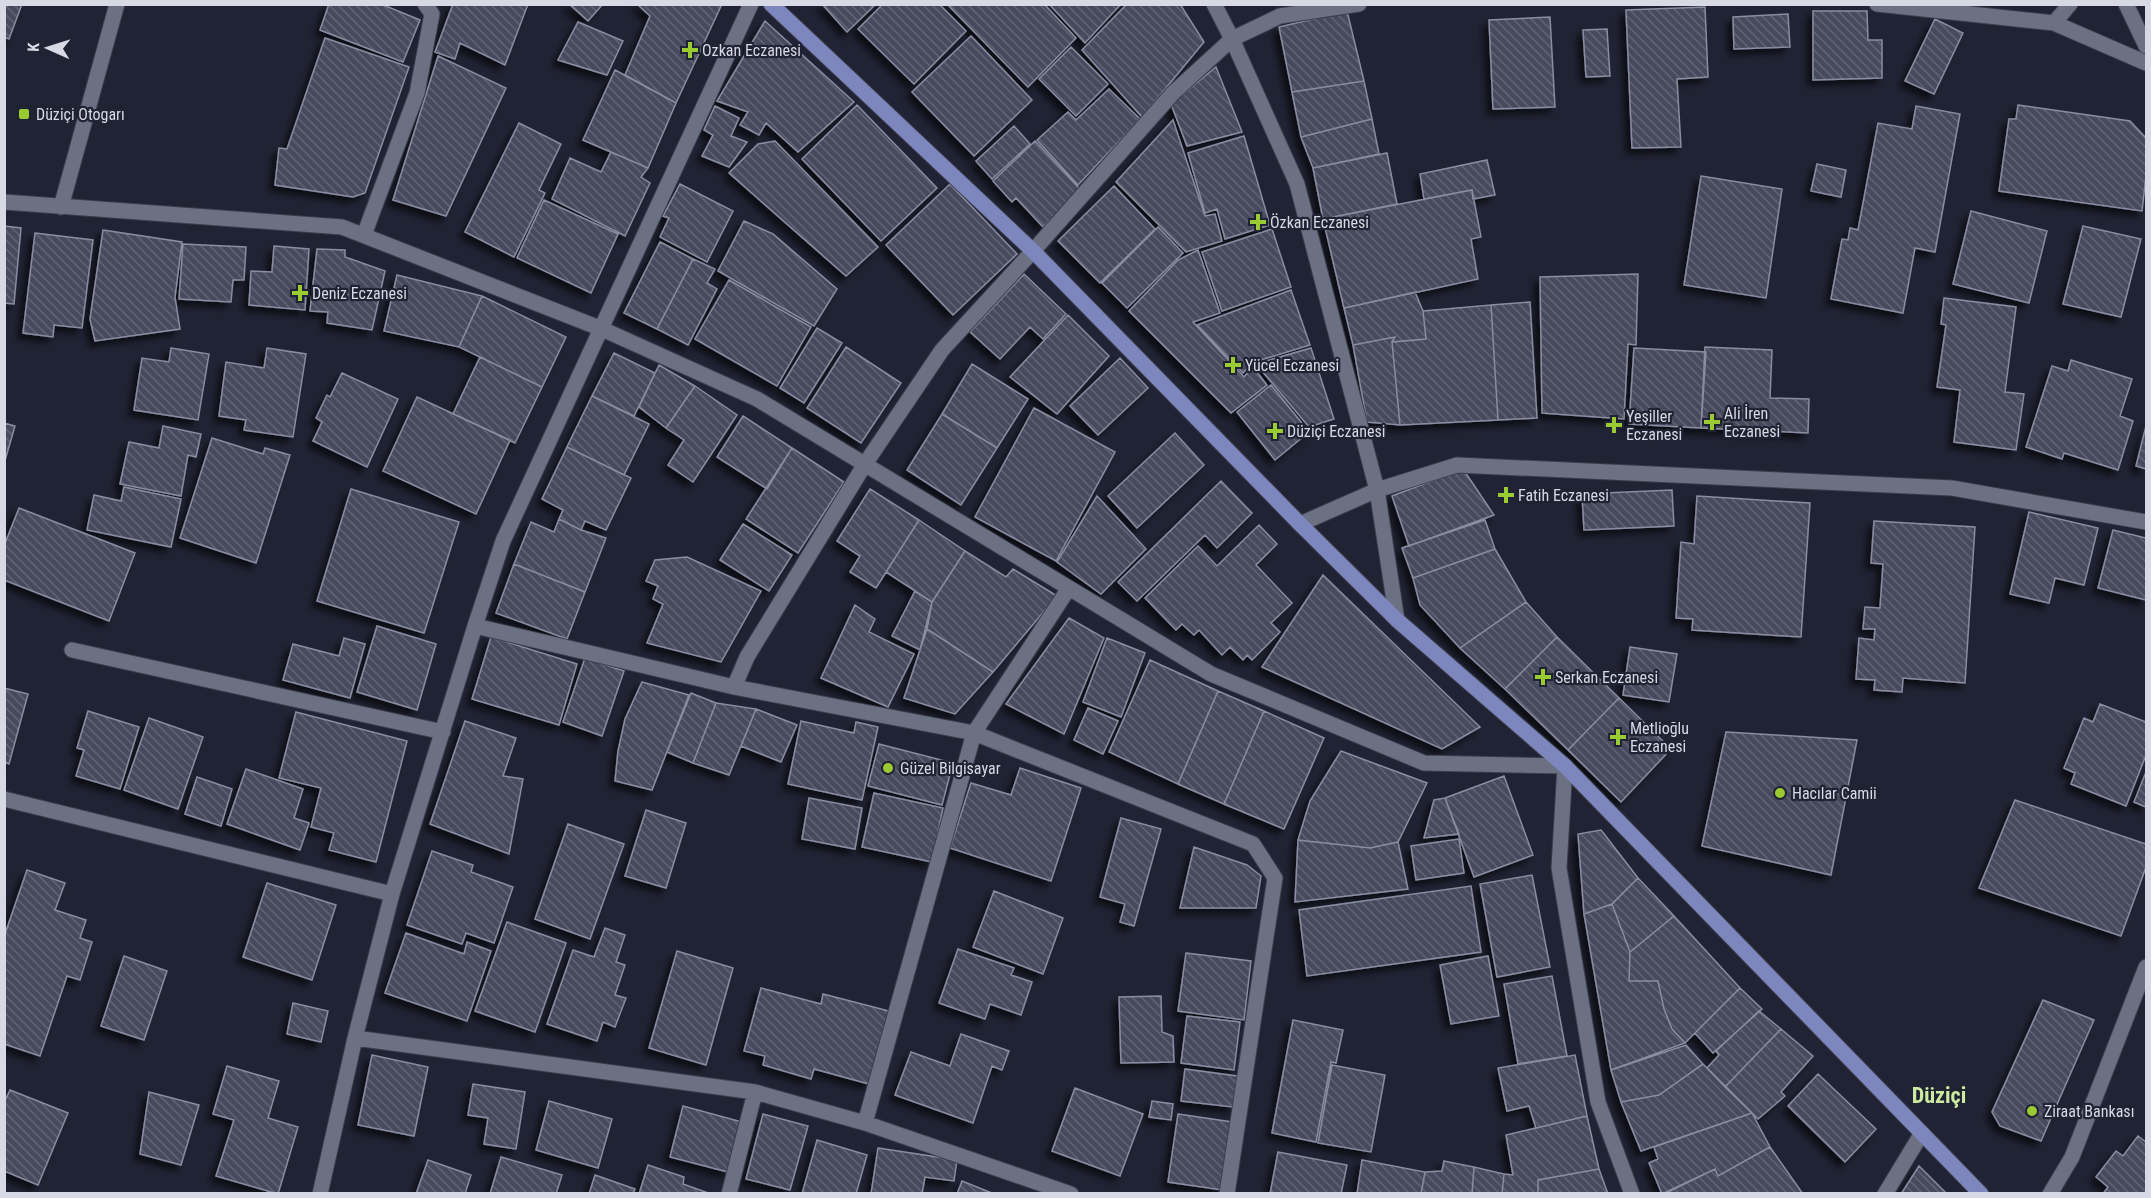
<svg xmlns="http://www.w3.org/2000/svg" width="2151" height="1198" font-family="'Roboto Condensed',sans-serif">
	<defs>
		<pattern id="building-back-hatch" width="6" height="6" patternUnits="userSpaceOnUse" patternTransform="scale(1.5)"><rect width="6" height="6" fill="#474a5c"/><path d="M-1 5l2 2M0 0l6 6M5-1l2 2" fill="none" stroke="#616473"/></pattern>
		<filter id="shadow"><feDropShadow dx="-5.5" dy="5.5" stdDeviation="3" flood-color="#0009"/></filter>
	</defs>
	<rect width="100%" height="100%" fill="#202333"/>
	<!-- building -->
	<path fill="url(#building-back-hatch)" stroke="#888da1" stroke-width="1.5" filter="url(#shadow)" d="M4,4H22L9,39L4,37Z
		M329,4H381L420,20L403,62L320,30Z
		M453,4H528L505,65L460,43L455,59L435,52Z
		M569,4H603L588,21Z
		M637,4H722L676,103L625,75L650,16Z
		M822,4H876L847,32Z
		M883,4H939L966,31L914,84L858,29Z
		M947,4H1044L1076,38L1028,87Z
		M1049,4H1121L1085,43Z
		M1127,4H1180L1204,42L1142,117L1082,50Z
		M1705,7L1708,77L1677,79L1681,147L1632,148L1626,10Z
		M1347,11L1364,81L1292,92L1279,27Z
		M1813,11H1867L1868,40H1882V78L1813,80Z
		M1788,14L1790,47L1734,49L1733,17Z
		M1550,17L1555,107L1493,109L1489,20Z
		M1935,19L1963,33L1934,94L1905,81Z
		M765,21L854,102L798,152L766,123L759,135L740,125L748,112L717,101Z
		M578,22L623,41L607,75L558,60Z
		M1607,29L1610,76L1586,77L1583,30Z
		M971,36L1032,100L974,156L912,92Z
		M325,38L409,67L365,193L353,197L275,185L279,148L287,149Z
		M1071,47L1108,84L1076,116L1039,79Z
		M438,56L506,88L446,216L393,200Z
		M1216,67L1242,132L1187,146L1171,104Z
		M615,70L676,103L648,168L583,140Z
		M1364,81L1372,119L1301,137L1292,92Z
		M1109,89L1140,119L1078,185L1037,140L1068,112L1076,120Z
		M857,105L937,188L881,241L802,159Z
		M2018,105L2130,121L2146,138V176L2142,211L1999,191L2009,119H2016Z
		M715,106L739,118L731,136L747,142L729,167L702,156L713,135L704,130Z
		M1916,106L1960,114L1935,252L1915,248L1903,313L1831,299L1842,239L1848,240L1850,228L1858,230L1878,123L1912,129Z
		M1372,119L1379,154L1313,168L1301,137Z
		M1173,120L1205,216L1215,214L1222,241L1186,252L1116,182Z
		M519,123L561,144L539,190L545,193L514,257L465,232Z
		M1014,126L1030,144L992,179L976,161Z
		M1244,136L1270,225L1225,239L1217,209L1205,213L1188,153Z
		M775,141L878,247L846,276L729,173L758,144Z
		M1035,141L1081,190L1043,227L1016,198L1012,202L993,181Z
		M611,152L648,168L641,177L650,183L625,236L552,199L570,158L601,172Z
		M1387,153L1397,204L1323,219L1313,168Z
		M1487,160L1495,195L1473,199L1472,190L1424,199L1420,174Z
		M1817,164L1846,170L1841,197L1811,191Z
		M1701,176L1782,189L1766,298L1684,285Z
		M680,184L733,211L707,262L660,237L669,218L663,216Z
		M950,184L1017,254L953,315L886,245Z
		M1114,186L1155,229L1100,283L1058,241Z
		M1472,190L1481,237L1471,239L1478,279L1344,308L1323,219Z
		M544,200L618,234L591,293L517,258Z
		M1971,211L2047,231L2029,303L1953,284Z
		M744,221L773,234L837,289L814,326L718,271Z
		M4,226L21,228L14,304L4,303Z
		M2083,226L2141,239L2121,317L2063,304Z
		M1158,227L1183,253L1127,308L1102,283Z
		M1272,229L1291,287L1222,311L1202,252Z
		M103,230L182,242L175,297L180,329L95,341L90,319Z
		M35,233L93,240L82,328L54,325L53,337L23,333Z
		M660,242L693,259L657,329L624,313Z
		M183,244L246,247L244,280H233L231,302L179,299Z
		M274,246L309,249L305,310L249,305L251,271L272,272Z
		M317,249L345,250V257L385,271L372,330L327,323L328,312L310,311Z
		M1198,250L1220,313L1193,322L1244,377L1253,367L1267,385L1231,413L1129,311L1178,260Z
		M693,259L715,269L707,283L717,289L688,345L657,329Z
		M1024,274L1066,314L1043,339L1030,327L1000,359L970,332Z
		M1638,274L1636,345L1628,344L1624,419L1542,413L1540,277Z
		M397,275L482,296L459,347L384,331Z
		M729,280L811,327L777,386L695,339Z
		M1291,290L1310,345L1254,362L1243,373L1197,325Z
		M1415,292L1423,311L1426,339L1392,342L1395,337L1353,345L1344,308Z
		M482,296L566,337L542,387L459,347Z
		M1944,298L2016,307L2005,392L2024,394L2016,450L1954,442L1960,390L1937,387L1946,325L1941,324Z
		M1530,302L1537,418L1498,420L1491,305Z
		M1491,305L1498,420L1400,425L1392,342L1426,339L1423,311Z
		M1068,315L1109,356L1057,414L1010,377Z
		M817,328L842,343L804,403L780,388Z
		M1395,337L1392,342L1400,425L1367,422L1353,345Z
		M846,347L901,383L861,443L807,408Z
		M1705,347L1772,350L1770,398L1809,399L1808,433L1701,428Z
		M171,348L209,354L198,420L134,410L142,358L169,362Z
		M267,348L306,354L293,437L244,430L246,420L219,416L226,362L264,368Z
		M1311,348L1334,419L1309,427L1256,364Z
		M1634,348L1706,352L1701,428L1629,424Z
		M614,353L655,373L634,416L592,396Z
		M480,357L542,387L515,443L453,414Z
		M1120,358L1148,388L1098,435L1070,406Z
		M2071,360L2132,379L2120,416L2133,421L2118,470L2064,453L2062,459L2026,447L2052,366L2068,371Z
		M972,364L1028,399L997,448L942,414Z
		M659,365L695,386L666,428L639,407Z
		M342,373L398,399L367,467L313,441L322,422L316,418L327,395L330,397Z
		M1271,385L1309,432L1275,460L1237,412Z
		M695,386L737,415L693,482L668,465L684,440L666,428Z
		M592,396L649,424L624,475L567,447Z
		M417,397L510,440L476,514L383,471Z
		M1034,408L1115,452L1056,561L975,517Z
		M942,414L997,448L961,505L907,470Z
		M743,416L792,448L767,489L717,457Z
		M4,423L15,426L4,464Z
		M163,426L201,434L196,457L188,455L181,496L120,484L129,442L159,448Z
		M2146,426V469L2136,466Z
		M1175,433L1204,465L1137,528L1108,496Z
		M212,438L263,454L265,448L290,455L256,563L180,538Z
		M567,447L631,478L606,530L585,521L581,530L559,519L563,510L542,499Z
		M792,448L844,482L798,553L746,519Z
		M1463,469L1494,515L1409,546L1392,496Z
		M1221,481L1252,513L1217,548L1205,535L1137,601L1118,582Z
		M124,487L181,499L171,547L87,530L94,495L121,501Z
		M351,489L459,522L424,633L317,601Z
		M870,489L919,520L876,588L850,572L860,556L837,541Z
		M1672,490L1674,526L1584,530L1582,494Z
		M1097,496L1146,549L1101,594L1057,562Z
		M1697,496L1810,503L1801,637L1692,630L1693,619L1676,618L1681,542L1694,544Z
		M19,508L135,553L109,621L4,580V546Z
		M2029,512L2098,528L2084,585L2055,578L2049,603L2010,594Z
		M559,519L581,530L606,538L585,592L514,564L531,522L554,532Z
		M919,520L965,551L932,602L886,572Z
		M1485,520L1495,549L1413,578L1402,548Z
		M1874,521L1975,527L1965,683L1903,678L1902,692L1874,690L1875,680L1856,679L1859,638L1874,640L1875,629H1863L1865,607L1880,608L1883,564L1871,563Z
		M743,524L792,555L769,591L720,560Z
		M1259,525L1277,544L1256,565L1292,603L1271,623L1280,632L1252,660L1247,655L1243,660L1230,647L1222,655L1199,630L1194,635L1182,624L1176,630L1145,598L1198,546L1217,566Z
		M2113,530L2146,538V600L2098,588Z
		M1495,549L1526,602L1460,648L1420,605L1413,578Z
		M965,551L1006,577L1013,569L1057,596L993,672L927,629L932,602Z
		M687,557L761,591L721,662L647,643L663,604L653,599L658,586L646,581L655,560Z
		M514,564L585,592L567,639L496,613Z
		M1323,575L1480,727L1442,749L1262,667Z
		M915,591L932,602L920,650L892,636Z
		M1526,602L1557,637L1505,689L1460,648Z
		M855,605L875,619L869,632L914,654L888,707L821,678Z
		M1069,618L1104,638L1064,734L1006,704Z
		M377,626L436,644L417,710L357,692Z
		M927,629L993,672L955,714L904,698Z
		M491,637L577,664L559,725L472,699Z
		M1557,637L1619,698L1568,750L1505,689Z
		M344,638L365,644L350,698L283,680L293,644L339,656Z
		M1107,638L1145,653L1121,717L1083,702Z
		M1630,647L1677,654L1669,702L1623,695Z
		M585,658L624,671L602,736L563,722Z
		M1150,660L1218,691L1178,784L1109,752Z
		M642,682L689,695L652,790L615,781L618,751L625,719Z
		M4,688L28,694L9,764L4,762Z
		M1218,691L1264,711L1224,804L1178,784Z
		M691,693L716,703L693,763L667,752Z
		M1619,698L1671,749L1621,802L1568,750Z
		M716,703L756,709L729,775L693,763Z
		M2100,704L2146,722V755L2126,806L2071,784L2075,773L2064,768L2084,718L2093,722Z
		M1088,708L1118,721L1103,754L1074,740Z
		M756,709L797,725L781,762L741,746Z
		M88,711L139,727L120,789L76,776L84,750L77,748Z
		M1264,711L1324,738L1284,829L1224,804Z
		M296,712L407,741L376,862L329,850L334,833L311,827L321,788L279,778Z
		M149,718L203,737L178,809L124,790Z
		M465,721L516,738L503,776L523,779L509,854L430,824Z
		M801,721L854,733L856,722L878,727L862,800L788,784Z
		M1726,732L1857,740L1831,875L1702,846Z
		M879,744L953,763L942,805L868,786Z
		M1341,751L1427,783L1398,842L1370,848L1298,840L1310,801Z
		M1020,768L1081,788L1051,881L950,848L971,783L1011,795Z
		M246,769L303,789L294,818L309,823L300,850L227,824Z
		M2146,772V807L2134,802Z
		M1504,776L1533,855L1474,877L1445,798Z
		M197,777L232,789L221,826L185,814Z
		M874,793L943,808L932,862L862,847Z
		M809,798L862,808L855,849L802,839Z
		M1445,798L1459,834L1424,838L1434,800Z
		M2015,800L2146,844V867L2121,936L1979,888Z
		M646,810L686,823L666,888L625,876Z
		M1121,818L1161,829L1134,926L1120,922L1125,904L1100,897Z
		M568,824L624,844L590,939L535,919Z
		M1601,830L1638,878L1612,904L1584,914L1578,834Z
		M1459,839L1464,873L1416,880L1411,846Z
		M1298,840L1370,848L1398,842L1408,889L1295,902Z
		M1194,847L1247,865L1261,876L1256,908H1180Z
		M432,851L473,865L471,872L513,887L494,943L466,933L462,944L407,925Z
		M27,870L65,883L55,910L86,920L80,938L92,942L80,980L67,976L40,1056L4,1044V937Z
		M1532,875L1550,967L1497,977L1480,884Z
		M1638,878L1674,916L1630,952L1612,904Z
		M267,883L336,905L312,980L243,957Z
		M1471,886L1481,952L1307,976L1299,910Z
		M994,891L1063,918L1043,974L973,947Z
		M1612,904L1630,952L1629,981H1658L1664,1009L1672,1029L1685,1043L1611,1070L1584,914Z
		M1674,916L1740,988L1685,1043L1672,1029L1664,1009L1658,981H1629L1630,952Z
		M507,922L566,943L535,1032L475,1011Z
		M605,928L625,935L616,962L625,965L615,995L626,998L615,1027L603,1022L597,1041L547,1024L573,950L594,957Z
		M406,933L464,954L467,942L491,951L467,1021L385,993Z
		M958,949L1014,968L1011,975L1032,982L1021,1015L990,1004L985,1019L939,1003Z
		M677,951L733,968L706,1065L649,1048Z
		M1186,953L1251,961L1244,1020L1178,1011Z
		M124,956L167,971L144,1040L101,1026Z
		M1488,956L1499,1016L1451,1024L1440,965Z
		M1552,976L1567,1056L1518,1064L1504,984Z
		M761,988L821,1004L823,994L889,1011L869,1084L814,1069L811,1079L763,1065L765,1056L744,1051Z
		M1740,988L1762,1009L1713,1053L1695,1033Z
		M1161,996L1162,1032L1173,1036L1174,1062L1121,1063L1119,997Z
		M2043,1000L2094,1020L2041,1141L2000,1126L1992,1112Z
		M293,1003L328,1011L321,1042L287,1034Z
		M1759,1011L1781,1029L1725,1087L1707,1068L1719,1055L1716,1051Z
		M1187,1016L1240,1022L1234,1070L1181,1063Z
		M1293,1020L1343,1030L1336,1063L1331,1062L1316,1142L1272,1133Z
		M1781,1029L1813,1056L1781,1092L1785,1096L1758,1119L1725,1087Z
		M961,1034L1009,1051L1002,1070L992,1066L973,1123L895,1095L911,1052L950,1066Z
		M1686,1045L1703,1064L1659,1095L1621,1102L1611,1070Z
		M372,1055L428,1067L414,1136L358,1125Z
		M1575,1055L1587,1116L1536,1128L1529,1106L1507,1111L1498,1068Z
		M1703,1064L1752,1113L1641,1151L1621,1102L1659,1095Z
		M1332,1065L1385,1075L1371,1152L1318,1143Z
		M227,1066L279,1081L268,1118L298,1127L278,1194L216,1176L234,1120L213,1114Z
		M1185,1069L1237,1076L1233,1107L1181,1101Z
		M1818,1074L1876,1129L1845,1162L1788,1106Z
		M473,1084L525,1092L516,1149L484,1144L488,1118L468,1115Z
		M1075,1088L1143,1114L1120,1176L1052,1151Z
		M10,1090L68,1113L38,1185L4,1171V1103Z
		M149,1092L199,1105L181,1165L140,1154Z
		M549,1101L612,1119L598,1168L536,1150Z
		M1152,1101L1173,1104L1171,1120L1149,1117Z
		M683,1106L742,1122L728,1172L670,1157Z
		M1752,1113L1770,1147L1718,1176L1715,1169L1662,1194L1649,1163L1658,1159L1654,1147Z
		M763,1114L808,1126L790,1190L746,1179Z
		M1178,1114L1232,1122L1222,1190L1168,1182Z
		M1587,1116L1599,1169L1538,1180V1194H1502L1504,1174L1513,1175L1506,1135Z
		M2138,1136L2146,1142V1194H2103L2108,1187L2096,1177L2116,1151L2123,1156Z
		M817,1140L867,1155L856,1194H802Z
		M1770,1147L1803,1194H1664L1715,1169L1718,1176Z
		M878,1148L957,1160L954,1181L925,1177L922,1194H871Z
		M1278,1152L1347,1165L1341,1194H1270Z
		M501,1157L562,1175L556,1194H490Z
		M428,1160L471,1175L465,1194H416Z
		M1362,1160L1425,1172L1421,1194H1357Z
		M1444,1161L1474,1167L1472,1194H1421L1425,1172L1442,1171Z
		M648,1165L684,1177L683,1184L711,1194H639Z
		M1919,1166L1947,1194H1901Z
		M1474,1167L1504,1174L1502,1194H1472Z
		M1599,1169L1608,1194H1538V1180Z
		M595,1175L635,1189L633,1194H589Z
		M962,1181L992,1193L991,1194H957Z"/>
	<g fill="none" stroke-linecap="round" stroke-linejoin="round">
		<defs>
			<path id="minor" d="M1214,4L1232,39L1297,184L1377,490L1397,620
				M1877,4L2054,23L2146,63
				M2126,4L2146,46
				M2054,23L2070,4
				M4,202L342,227L602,329L757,399L1211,674L1424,763L1565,766L1559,868L1598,1102L1632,1194
				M61,207L117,4
				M364,235L417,93L432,14L425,4
				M1300,524L1377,490L1457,465L1952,488L2146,522
				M475,626L734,687L974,733L1253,844L1275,878L1227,1194
				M72,650L443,732
				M734,687L747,657L865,464L942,350L1033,251L1173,93L1232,39L1280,16L1359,4
				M4,799L392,894
				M355,1038L755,1092L865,1123L1071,1194
				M865,1123L974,733L1069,588
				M320,1194L355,1038L392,894L475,626L503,541L751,4
				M729,1194L755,1092
				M1885,1194L1922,1133
				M2050,1194L2072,1157L2146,967"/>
			<path id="major" d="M771,4L1033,251L1300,524L1397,620L1565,766L1981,1194"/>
		</defs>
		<!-- minor casing -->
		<use href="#minor" stroke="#3b3d4b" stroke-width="17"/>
		<!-- major casing -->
		<use href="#major" stroke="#3b3d4b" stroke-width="17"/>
		<!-- minor -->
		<use href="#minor" stroke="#6c7083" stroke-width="15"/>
		<!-- major -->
		<use href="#major" stroke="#7d87be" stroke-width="15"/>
	</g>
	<!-- markers -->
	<g fill="#9bcb33" stroke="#202333" stroke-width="2">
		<path d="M687 41h6v6h6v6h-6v6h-6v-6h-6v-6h6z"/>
		<rect x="18" y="108" width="12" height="12" rx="3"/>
		<path d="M1255 213h6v6h6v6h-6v6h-6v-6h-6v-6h6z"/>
		<path d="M297 284h6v6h6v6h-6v6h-6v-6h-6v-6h6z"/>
		<path d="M1230 356h6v6h6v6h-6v6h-6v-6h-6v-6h6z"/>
		<path d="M1709 413h6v6h6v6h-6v6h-6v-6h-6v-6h6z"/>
		<path d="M1611 416h6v6h6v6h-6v6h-6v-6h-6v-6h6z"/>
		<path d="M1272 422h6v6h6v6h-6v6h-6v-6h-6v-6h6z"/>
		<path d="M1503 486h6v6h6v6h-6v6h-6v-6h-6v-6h6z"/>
		<path d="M1540 668h6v6h6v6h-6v6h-6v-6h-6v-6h6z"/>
		<path d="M1615 728h6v6h6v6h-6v6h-6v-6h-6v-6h6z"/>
		<circle cx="888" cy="768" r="6"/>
		<circle cx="1780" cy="793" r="6"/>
		<circle cx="2032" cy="1111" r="6"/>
	</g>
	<g text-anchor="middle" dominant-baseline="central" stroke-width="4.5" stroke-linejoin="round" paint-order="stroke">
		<!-- poi labels -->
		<g font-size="16" fill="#d7d9e4" stroke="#202333" text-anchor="start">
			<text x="702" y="50">Ozkan Eczanesi</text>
			<text x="36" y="114">Düziçi Otogarı</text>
			<text x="1270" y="222">Özkan Eczanesi</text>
			<text x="312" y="293">Deniz Eczanesi</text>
			<text x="1245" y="365">Yücel Eczanesi</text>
			<text x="1724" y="413">Ali İren<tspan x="1724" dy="18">Eczanesi</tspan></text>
			<text x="1626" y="416">Yeşiller<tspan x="1626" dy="18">Eczanesi</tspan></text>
			<text x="1287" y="431">Düziçi Eczanesi</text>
			<text x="1518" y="495">Fatih Eczanesi</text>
			<text x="1555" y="677">Serkan Eczanesi</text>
			<text x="1630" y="728">Metlioğlu<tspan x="1630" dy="18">Eczanesi</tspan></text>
			<text x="900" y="768">Güzel Bilgisayar</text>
			<text x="1792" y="793">Hacılar Camii</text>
			<text x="2044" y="1111">Ziraat Bankası</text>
		</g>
		<!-- district labels -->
		<g font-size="22" font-weight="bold" fill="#cdeaa1" stroke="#202333">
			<text x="1939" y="1095">Düziçi</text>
		</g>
	</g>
	<!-- border -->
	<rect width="2151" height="1198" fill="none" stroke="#d7d9e4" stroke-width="12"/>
	<!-- north arrow -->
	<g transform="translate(48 48) rotate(273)" stroke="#202333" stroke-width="4.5" paint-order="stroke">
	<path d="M0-4.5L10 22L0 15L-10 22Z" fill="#d7d9e4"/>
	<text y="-9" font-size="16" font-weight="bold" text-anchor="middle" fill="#d7d9e4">K</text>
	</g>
</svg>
